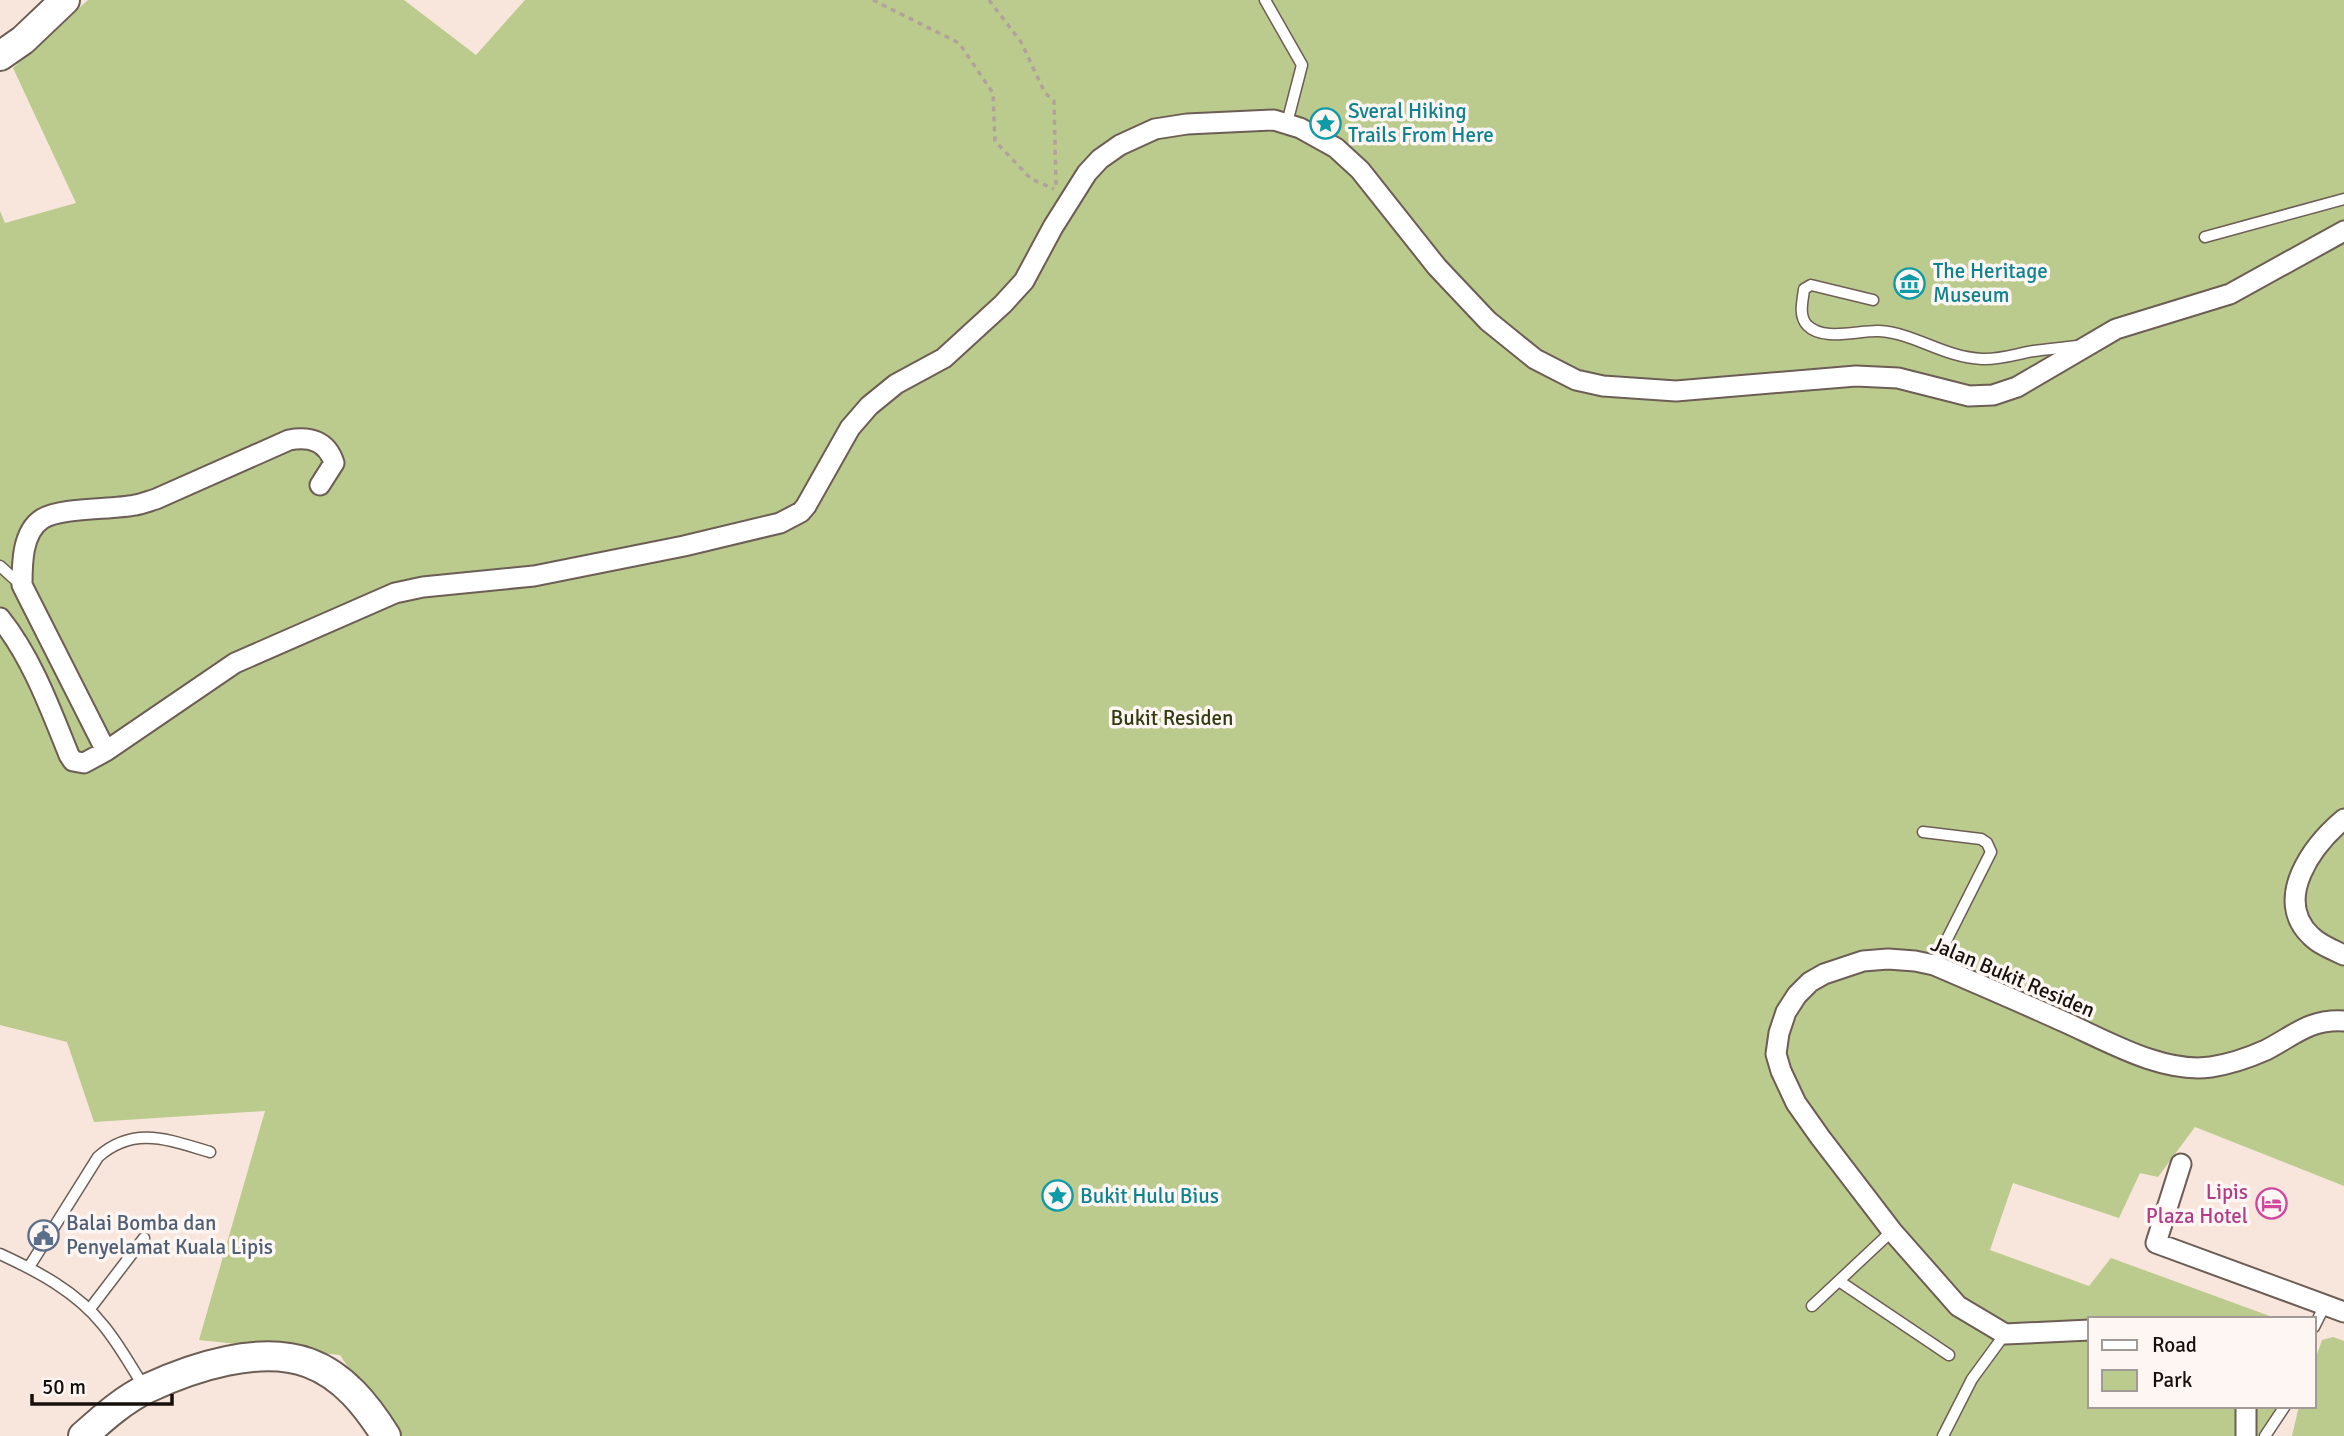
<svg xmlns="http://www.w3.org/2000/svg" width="2344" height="1436" font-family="Signika,sans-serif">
	<rect width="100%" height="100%" fill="#f8e6dd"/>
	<!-- green -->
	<path fill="#bbca8d" d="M88,0H404L476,55L525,0H2344V1186L2195,1127L2158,1177L2140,1173L2119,1218L2013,1183L1990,1250L2089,1286L2111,1258L2278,1319H2090V1406H2281L2273,1436H394L340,1355L199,1340L265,1111L94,1122L67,1042L0,1025V211L5,223L76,203L13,68Z
		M2333,1337L2344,1341V1436H2292L2299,1406H2314V1363L2322,1340Z"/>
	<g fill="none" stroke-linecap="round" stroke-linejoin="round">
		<defs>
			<path id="lane" d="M1265,0L1302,65L1287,123
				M2205,237L2344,199
				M1873,300L1811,285L1804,289C1803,300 1798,315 1807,325C1823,342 1859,330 1879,331C1915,333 1942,357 1982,359C2000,360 2016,354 2034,351C2048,349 2063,348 2077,346
				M0,566L21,585
				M1923,832L1981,839L1987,843L1991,852L1934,965
				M0,1254C37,1271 77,1292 103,1325C119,1344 131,1367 145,1388
				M29,1267L98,1157C134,1125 169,1140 210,1152
				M1839,1281L1949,1355
				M1812,1306L1892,1231
				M89,1310L144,1238
				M2314,1327L2325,1305
				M1943,1436L1972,1379L2005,1334
				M2265,1436L2285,1406"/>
			<path id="street" d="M0,618C32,658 50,708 69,755L73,761L84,763L106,751L235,663L395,593L423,587L534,576L684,546L780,523L801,512L806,506L850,428L869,406L896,384L944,358L1003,304L1024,281L1053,227L1087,173L1100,159L1120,145L1155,129L1187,124L1274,120L1300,128L1336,148L1360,170L1437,267L1488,321L1535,359L1576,380L1603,386L1676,391L1856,376L1898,378L1969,396L1993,395L2017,387L2116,329L2230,294L2344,231
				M106,751L22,585C22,564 22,532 42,519C61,507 111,510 135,505C142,504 149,501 156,499L289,440C310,436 327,441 334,463L320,485
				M2344,819C2313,845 2272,899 2311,936C2320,945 2333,950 2344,955
				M2181,1164L2156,1243L2344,1312
				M2090,1330L2005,1334L1958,1306L1892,1231L1820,1137L1796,1103L1781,1071L1776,1054L1779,1033L1786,1012L1797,995L1810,982L1824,974L1863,961L1888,959L1915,961L1934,965C1976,983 2018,1001 2060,1020C2104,1039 2161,1074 2211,1067C2230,1064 2248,1058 2266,1050C2295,1035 2309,1019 2344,1021
				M2246,1436V1406"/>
			<path id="secondary" d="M0,56L23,40L65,0
				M83,1436C102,1419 124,1399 148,1388C193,1367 260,1345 309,1363C344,1376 367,1406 386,1436"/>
		</defs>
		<!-- lane casing -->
		<use href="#lane" stroke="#6c5d55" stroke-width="13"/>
		<!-- street casing -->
		<use href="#street" stroke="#6c5d55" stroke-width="23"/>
		<!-- secondary casing -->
		<use href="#secondary" stroke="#6c5d55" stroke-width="32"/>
		<!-- path -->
		<path stroke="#b1a39b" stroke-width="3.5" stroke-dasharray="5 5" stroke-linecap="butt" d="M873,0L959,43L993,93L995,141L1031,179L1054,189
			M989,0L1021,42L1045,93L1054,101L1056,185"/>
		<!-- lane -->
		<use href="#lane" stroke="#fff" stroke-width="10"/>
		<!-- street -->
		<use href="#street" stroke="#fff" stroke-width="19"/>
		<!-- secondary -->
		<use href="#secondary" stroke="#fff" stroke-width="28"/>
	</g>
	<!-- icons -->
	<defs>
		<symbol id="sight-ring" viewBox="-11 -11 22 22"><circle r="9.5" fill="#fdf6f2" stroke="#0f9aa8" stroke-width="1.5"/><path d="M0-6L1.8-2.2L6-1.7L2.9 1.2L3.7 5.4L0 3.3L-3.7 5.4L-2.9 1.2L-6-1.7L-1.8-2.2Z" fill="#0f9aa8"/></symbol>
		<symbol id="museum-ring" viewBox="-11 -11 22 22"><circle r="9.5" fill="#fdf6f2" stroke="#0f9aa8" stroke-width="1.5"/><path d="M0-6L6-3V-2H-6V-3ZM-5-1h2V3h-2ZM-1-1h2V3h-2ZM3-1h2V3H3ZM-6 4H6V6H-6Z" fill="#0f9aa8"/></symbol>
		<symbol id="hotel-ring" viewBox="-11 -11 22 22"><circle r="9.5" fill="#fdf6f2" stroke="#d1479c" stroke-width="1.5"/><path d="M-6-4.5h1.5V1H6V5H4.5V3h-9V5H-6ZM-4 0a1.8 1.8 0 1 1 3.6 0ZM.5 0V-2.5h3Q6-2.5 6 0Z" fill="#d1479c"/></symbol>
		<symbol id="civic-ring" viewBox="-11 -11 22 22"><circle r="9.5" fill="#fdf6f2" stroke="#5c6f8a" stroke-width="1.5"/><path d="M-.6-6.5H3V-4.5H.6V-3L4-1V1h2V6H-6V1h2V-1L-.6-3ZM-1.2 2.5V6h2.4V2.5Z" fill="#5c6f8a"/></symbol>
	</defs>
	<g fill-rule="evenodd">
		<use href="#sight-ring" x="1308" y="106" width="35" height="35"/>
		<use href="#museum-ring" x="1892" y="266" width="35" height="35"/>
		<use href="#sight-ring" x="1040" y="1178" width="35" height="35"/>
		<use href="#hotel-ring" x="2254" y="1186" width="35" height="35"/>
		<use href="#civic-ring" x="26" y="1218" width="35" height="35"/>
	</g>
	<g text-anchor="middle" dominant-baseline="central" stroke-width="7" stroke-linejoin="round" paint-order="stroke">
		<!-- culture labels -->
		<g font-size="21" fill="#0d838f" stroke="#fdf6f2" text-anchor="start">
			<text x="1348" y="111">Sveral Hiking<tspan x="1348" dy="24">Trails From Here</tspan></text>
			<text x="1933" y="271">The Heritage<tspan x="1933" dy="24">Museum</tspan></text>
			<text x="1080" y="1196">Bukit Hulu Bius</text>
		</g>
		<!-- park labels -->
		<g font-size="21" fill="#323a11" stroke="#fdf6f2">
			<text x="1172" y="718">Bukit Residen</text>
		</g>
		<!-- street labels -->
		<g font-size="21" fill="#16100d" stroke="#fdf6f2">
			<text transform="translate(2013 977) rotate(23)">Jalan Bukit Residen</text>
		</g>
		<!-- hotel labels -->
		<g font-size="21" fill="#b23c85" stroke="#fdf6f2" text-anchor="end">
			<text x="2248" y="1192">Lipis<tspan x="2248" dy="24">Plaza Hotel</tspan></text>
		</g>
		<!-- service labels -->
		<g font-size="21" fill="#4e5e75" stroke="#fdf6f2" text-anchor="start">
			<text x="66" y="1223">Balai Bomba dan<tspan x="66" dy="24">Penyelamat Kuala Lipis</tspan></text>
		</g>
	</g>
	<!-- legend -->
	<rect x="2088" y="1317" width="228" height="91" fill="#fdf6f2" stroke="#a19a96" stroke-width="2"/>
	<rect x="2102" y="1340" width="35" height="10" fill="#ffffff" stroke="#a19a96" stroke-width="2"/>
	<text x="2152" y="1352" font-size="21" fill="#16100d">Road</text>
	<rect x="2102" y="1370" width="35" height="21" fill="#bbca8d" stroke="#a19a96" stroke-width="2"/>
	<text x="2152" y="1387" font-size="21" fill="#16100d">Park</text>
	<!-- scale -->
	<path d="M32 1394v10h140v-10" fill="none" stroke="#16100d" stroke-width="3.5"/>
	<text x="42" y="1394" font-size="21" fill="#16100d" stroke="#fdf6f2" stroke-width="5" paint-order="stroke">50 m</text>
</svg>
